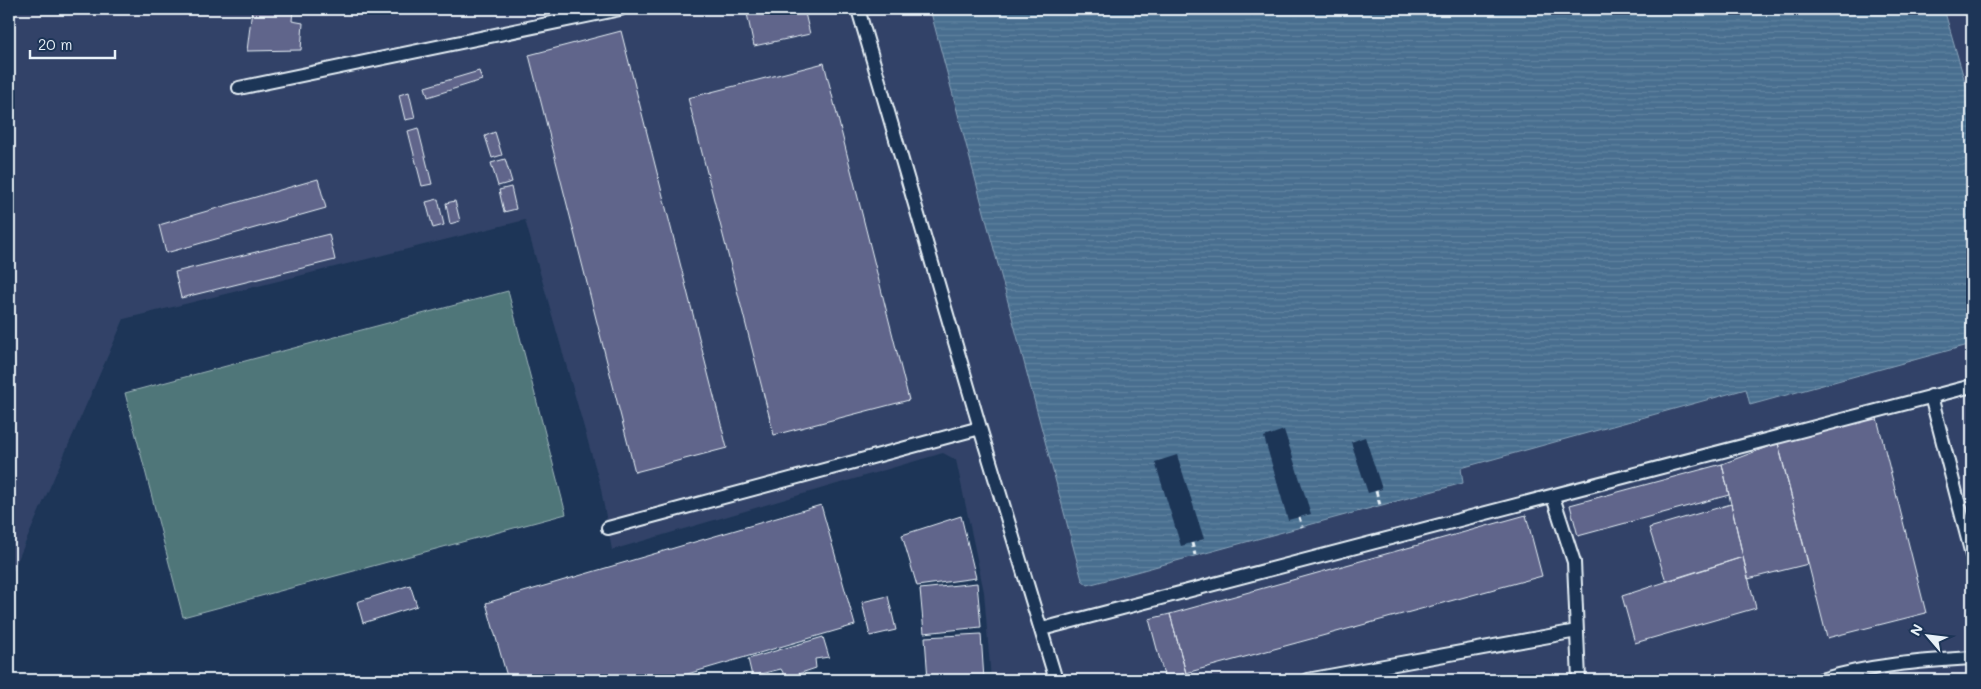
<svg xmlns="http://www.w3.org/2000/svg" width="1981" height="689" font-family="Mali,sans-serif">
	<defs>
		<pattern id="water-rules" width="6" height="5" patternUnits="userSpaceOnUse" patternTransform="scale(1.25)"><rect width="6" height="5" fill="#486e8f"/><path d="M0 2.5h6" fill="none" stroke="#6283a0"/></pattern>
	</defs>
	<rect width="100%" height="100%" fill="#1d3557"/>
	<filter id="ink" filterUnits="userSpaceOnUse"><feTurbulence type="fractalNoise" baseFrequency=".02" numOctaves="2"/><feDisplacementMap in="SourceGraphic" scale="10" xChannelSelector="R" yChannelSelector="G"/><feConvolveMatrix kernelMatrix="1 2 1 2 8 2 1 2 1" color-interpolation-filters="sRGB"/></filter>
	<g filter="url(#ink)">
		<!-- built -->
		<path fill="#314367" d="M9,9H1972V680H991L984,592L956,460L943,453L612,550L600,484L525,220L124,319L12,573L9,572Z"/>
		<!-- garden -->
		<path fill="#4f7679" stroke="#9cb4b8" d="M508,291L566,514L183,617L125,393Z"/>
		<!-- water -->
		<path fill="url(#water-rules)" stroke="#88a2b9" d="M930,9H1944L1972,106V344L1750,405L1746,389L1461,468L1463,483L1088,585L1082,580Z"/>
		<!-- pier -->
		<path fill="#1d3557" d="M1284,430L1311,514L1288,520L1264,437Z
			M1365,437L1382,489L1368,493L1351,442Z
			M1177,455L1204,539L1181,546L1155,462Z"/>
		<!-- building -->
		<path fill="#61658b" stroke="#e8f1f8" d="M293,9L292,21L303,23L301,50L247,51L252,10Z
			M746,9H804L810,34L754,46Z
			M621,31L727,448L635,472L529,55Z
			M824,63L909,400L774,435L688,98Z
			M479,71L482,80L428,97L425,87Z
			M409,92L415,118L405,120L399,95Z
			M418,128L432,184L422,186L408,131Z
			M495,132L502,155L492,158L485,136Z
			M505,159L512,182L498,186L491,163Z
			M318,179L326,208L166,253L159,225Z
			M511,187L516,209L504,212L499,190Z
			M438,199L444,225L433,228L426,202Z
			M455,201L460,221L450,224L446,203Z
			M329,234L335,260L181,298L175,272Z
			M1877,418L1926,613L1827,638L1778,443Z
			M1778,443L1808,564L1748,579L1722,464Z
			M1722,464L1729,495L1578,536L1570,505Z
			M1731,504L1743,557L1666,581L1649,528Z
			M821,505L855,625L667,680H508L486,603Z
			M1526,515L1542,576L1186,673L1170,614Z
			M961,516L976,578L917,586L902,535Z
			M1743,557L1756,608L1635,643L1622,596Z
			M977,583L981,627L924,633L920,589Z
			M410,585L417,606L363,623L357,602Z
			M888,596L896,630L870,636L862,602Z
			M1170,614L1186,673L1165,679L1149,619Z
			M981,634L984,680H928L925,637Z
			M823,637L829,657L815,659L816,668L786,678L781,669L752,676L748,659Z"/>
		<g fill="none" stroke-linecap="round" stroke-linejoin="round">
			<defs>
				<path id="lane" d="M858,9L980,428L1056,680
					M239,88L620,9
					M1931,396L1972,555
					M1553,497L1574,562L1579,680
					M608,528L980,428
					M1042,629L1972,386
					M1307,680L1577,631
					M1821,680C1870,665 1921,661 1972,658"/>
			</defs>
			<!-- lane casing -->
			<use href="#lane" stroke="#e8f1f8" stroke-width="16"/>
			<!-- path -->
			<path stroke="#e8f1f8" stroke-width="3" stroke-dasharray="5 4" stroke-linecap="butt" d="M1376,491L1380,505
				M1299,517L1302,527
				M1192,543L1195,555"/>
			<!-- lane -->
			<use href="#lane" stroke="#1d3557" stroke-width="12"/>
		</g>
	</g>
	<!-- margin -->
	<rect width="1981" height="689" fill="none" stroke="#1d3557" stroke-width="30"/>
	<rect x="15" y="15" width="1951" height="659" fill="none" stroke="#e8f1f8" stroke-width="2" filter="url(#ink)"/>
	<!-- north arrow -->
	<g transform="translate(1928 636) rotate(298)" stroke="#1d3557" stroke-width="4" paint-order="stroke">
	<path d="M0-4L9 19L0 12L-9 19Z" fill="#e8f1f8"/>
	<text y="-8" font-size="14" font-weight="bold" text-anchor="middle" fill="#e8f1f8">N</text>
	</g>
	<!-- scale -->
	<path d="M30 50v8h85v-8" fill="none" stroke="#e8f1f8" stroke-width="2.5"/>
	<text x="38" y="50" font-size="15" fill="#e8f1f8" stroke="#1d3557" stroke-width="4" paint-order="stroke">20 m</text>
</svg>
